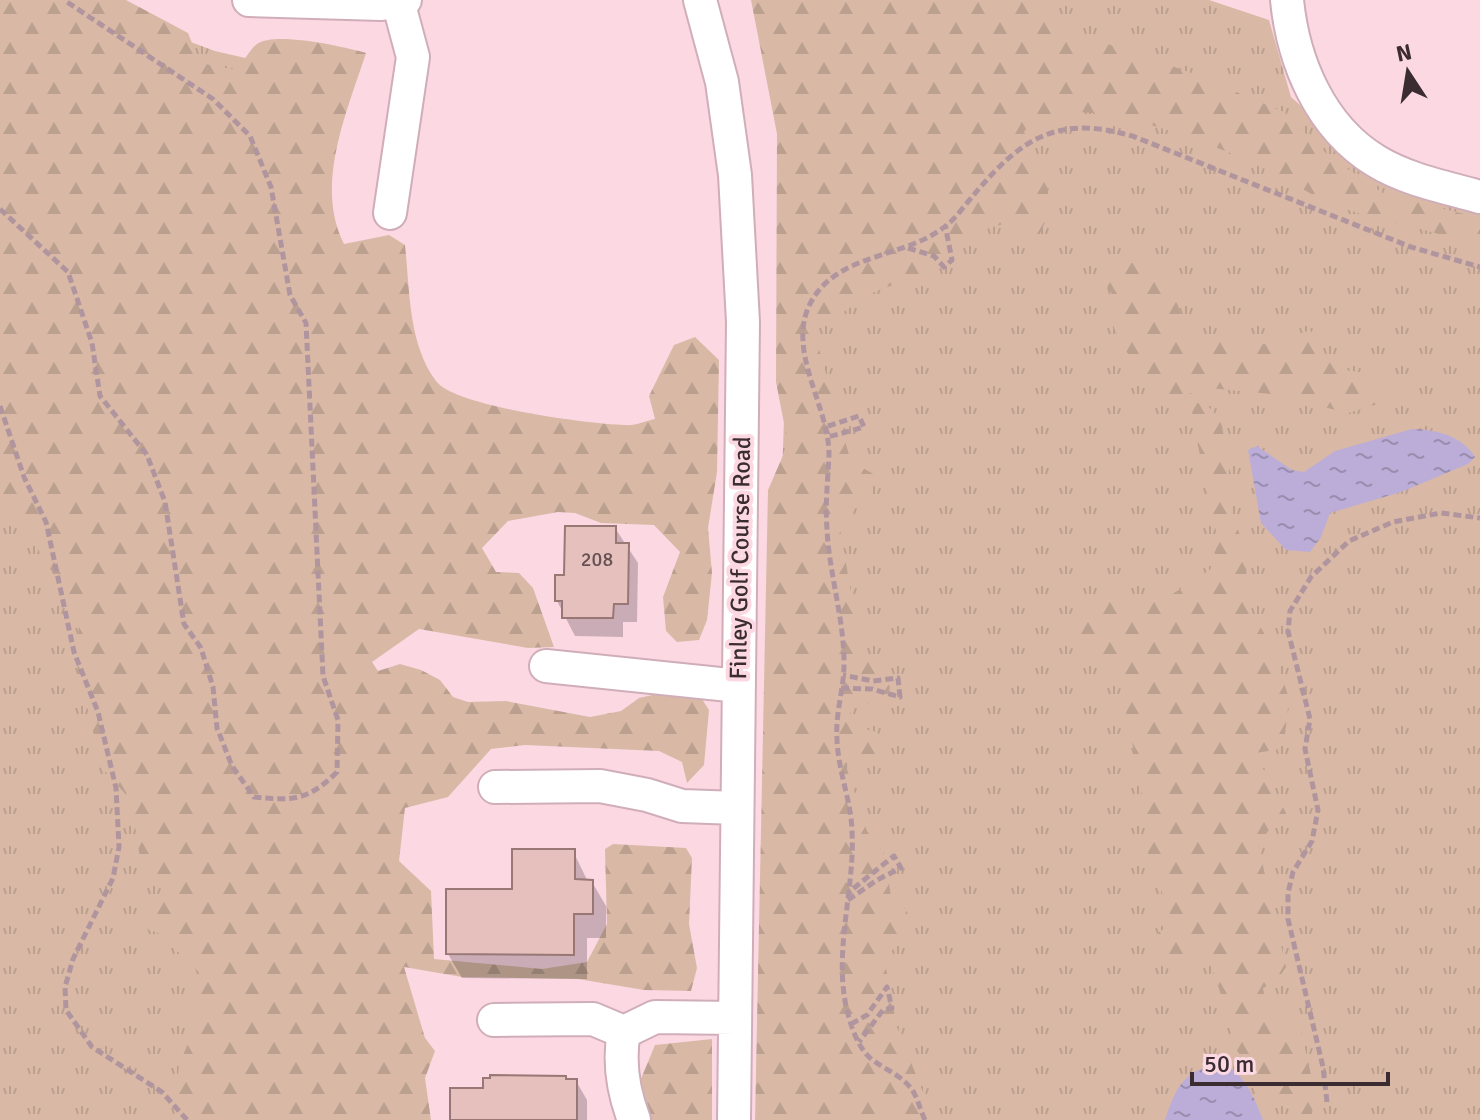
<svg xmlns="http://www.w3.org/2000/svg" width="1480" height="1120" font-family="Signika,sans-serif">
	<defs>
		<pattern id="grass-tufts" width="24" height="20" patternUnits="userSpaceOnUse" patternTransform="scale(2)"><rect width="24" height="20" fill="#d9b9a6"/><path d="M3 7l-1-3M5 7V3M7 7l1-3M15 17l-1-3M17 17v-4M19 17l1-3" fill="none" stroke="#bb9f8f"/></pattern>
		<pattern id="forest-firs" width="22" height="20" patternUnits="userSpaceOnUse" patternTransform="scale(2)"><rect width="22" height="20" fill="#d9b9a6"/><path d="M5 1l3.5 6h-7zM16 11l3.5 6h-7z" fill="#bb9f8f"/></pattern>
		<pattern id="water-ripples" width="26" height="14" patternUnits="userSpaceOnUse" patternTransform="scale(2)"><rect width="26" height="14" fill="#bbadd7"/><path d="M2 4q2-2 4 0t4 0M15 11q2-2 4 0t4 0" fill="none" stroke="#998daf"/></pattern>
	</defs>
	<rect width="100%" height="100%" fill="#fcd8e3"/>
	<!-- grass -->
	<path fill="url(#grass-tufts)" d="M0,0L142,24L215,51L258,61L359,1120H0Z
		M760,0H1209L1269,20L1291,97L1381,177L1480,205V1120H760L785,390L779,103Z"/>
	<!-- forest -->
	<path fill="url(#forest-firs)" d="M0,0H126L188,33L200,63L237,70C243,63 249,50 257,44C275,31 345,47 366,53C347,112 314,185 344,244L389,235L405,245C410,291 408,343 436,381C455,407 591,424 625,425C635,426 645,421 655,419L649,396L674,345L695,337L719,360L717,472L708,528L712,573L707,620L699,640L677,642L666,631L663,597L680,552L654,525L601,523L575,513L558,512L508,521L482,548L496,572L519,573L533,588L554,647L528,648L419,629L372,662L378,671L400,664L421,670L440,680L453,697L468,702L506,701L590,717L621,711L639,698L666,692L700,696L709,710L704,765L687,783L682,762L659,751L525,745L491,749L448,797L405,808L399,861L431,891L434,959L542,969L587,962L607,924L605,849L613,844L686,848L692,858L689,924L697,968L691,991L644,990L578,979L462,977L404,967L425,1038L435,1051L425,1078L431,1120H174L179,1064L191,1037L197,985L203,976L158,933L147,929L170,891L143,878L131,800L100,766L89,711L77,692L79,615L0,488Z
		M751,0H1046L1048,11L1076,33L1186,71L1284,112L1329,156L1384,194L1480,218V249C1435,228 1386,224 1340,207C1310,196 1282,176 1253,163C1210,143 1056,80 1024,132C1043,166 1060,199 1038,237L1013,221L970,234L944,267L876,291L814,331L849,455L856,464L875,475L872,494L863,498L840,529L860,644L890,687L888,697L852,708L849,718L856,727L877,732L883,741V763L873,765L859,758L848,757L847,769L867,831L884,853L891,896L907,911C912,933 906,941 888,953L885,963L897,1027L934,1120H755L768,490L788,444L776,382L777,134Z
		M1125,262L1165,268L1189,337L1201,350L1223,340L1228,333C1240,334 1241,338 1251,342C1270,349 1293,336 1310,330L1334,369C1353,371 1383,372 1390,393L1378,404L1348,413L1271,394L1209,388L1177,397L1166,393C1136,361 1105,343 1113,295L1101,278L1108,269Z
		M1193,403H1205L1221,420L1229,467L1228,499L1247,557L1245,601L1271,645L1289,698L1284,744L1276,750L1255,753L1287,815L1283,824L1269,830L1258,844L1286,967L1276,982L1263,988L1268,1018L1298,1016L1315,1093L1311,1120H1298L1289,1109L1256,1095L1249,1065L1232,1045L1231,1026L1210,961L1200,960L1169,970L1158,954L1159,932L1173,923L1147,851L1146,813L1122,691C1108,661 1086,658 1076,626L1084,606L1103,599L1171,595L1210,570L1218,541L1192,417Z
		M712,1039V1120H624L655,1045Z"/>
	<!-- water -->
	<path fill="url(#water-ripples)" d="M1412,429C1437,430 1461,435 1475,457L1468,464L1401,492L1330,513L1321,537L1310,552L1286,550L1261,523L1248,450L1257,446L1292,470L1304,472L1335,451Z
		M1223,1065C1245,1073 1255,1099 1263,1120H1165C1176,1087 1185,1067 1223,1065Z"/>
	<!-- shadow -->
	<path fill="#0003" d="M615,528L638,563L637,622H623V637L575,636L557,601L566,577Z
		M573,851L588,882H592L606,906V938H587V979L462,978L448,954L514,891Z
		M565,1078L576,1081L587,1100V1120H452L485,1090Z"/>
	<!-- building -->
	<path fill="#e5c0bd" stroke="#997775" stroke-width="2" d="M565,526H616V543H629L628,604H614L613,618H562V601H555V575H564Z
		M512,849H575V879L593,880V914H574V955L446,954V889H512Z
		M490,1075L566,1076V1079H577V1120H450V1088H483V1078H490Z"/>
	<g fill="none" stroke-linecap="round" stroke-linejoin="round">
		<defs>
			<path id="minor" d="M249,0L381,4L405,0
				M700,0L722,82L735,175L743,322L734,1120
				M1287,0C1293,61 1320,127 1376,161C1407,180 1445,187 1480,197
				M390,213L413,57L398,1
				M546,666L739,686
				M495,787L600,786L647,795L682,806L737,808
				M494,1020L593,1019L624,1032
				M634,1120C623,1091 618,1063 624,1032L655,1017L735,1018"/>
		</defs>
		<!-- minor casing -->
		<use href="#minor" stroke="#d0aeb9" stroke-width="36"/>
		<!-- path -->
		<path stroke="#b1959e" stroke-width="5" stroke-dasharray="8 4" stroke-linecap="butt" d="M0,209L68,272L92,343L100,396L147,455L165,502L184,624L201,648L213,687L217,728L232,766L254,797C292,801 308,801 337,772L338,720L323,676L306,323L290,295L271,187L250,136L213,99L64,0
			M908,248L934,256L944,267L952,260L945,225
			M0,406L24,477L46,522L74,652L98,712L116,788L119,847L113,878L73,959L65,987L66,1010L92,1047L162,1092L187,1120
			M828,426L859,416L864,427L828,437
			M841,688L872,689L900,697L898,678L873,681L843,675
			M848,900L877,880L901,868L894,856L849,892
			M851,1024L867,1015L887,987L892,1008L883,1010L859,1042
			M1327,1102L1323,1067L1288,919V893L1293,872L1312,841L1318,810L1305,749L1310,719L1288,631L1290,611L1311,577L1349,541L1393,522L1441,513L1480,518
			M925,1120C920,1110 917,1094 909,1086C898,1073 881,1068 869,1057C856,1044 850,1023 846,1006C834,948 855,889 852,831C851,800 838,771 837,739C835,712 845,686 844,659C843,615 829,572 827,529C825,504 828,479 829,454C829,406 785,349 811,302C841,247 919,261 958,214C1010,150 1046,109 1135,137L1411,247L1480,267"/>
		<!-- minor -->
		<use href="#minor" stroke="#fff" stroke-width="32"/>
	</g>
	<g text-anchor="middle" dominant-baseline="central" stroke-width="8" stroke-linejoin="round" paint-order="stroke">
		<!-- number labels -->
		<g font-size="20" fill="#655154">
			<text x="597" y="559">208</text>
		</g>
		<!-- street labels -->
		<g font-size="24" fill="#3a2c31" stroke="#fcd8e3">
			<text transform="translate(740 558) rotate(-89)">Finley Golf Course Road</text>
		</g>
	</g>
	<!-- north arrow -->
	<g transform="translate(1408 72) rotate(348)" stroke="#fcd8e3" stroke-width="6" paint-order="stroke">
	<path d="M0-6L14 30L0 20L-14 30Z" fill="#3a2c31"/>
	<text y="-12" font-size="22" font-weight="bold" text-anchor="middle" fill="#3a2c31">N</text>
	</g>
	<!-- scale -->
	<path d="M1192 1072v12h196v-12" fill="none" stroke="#3a2c31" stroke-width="4"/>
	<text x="1204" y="1072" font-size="24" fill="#3a2c31" stroke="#fcd8e3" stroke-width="6" paint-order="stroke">50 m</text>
</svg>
